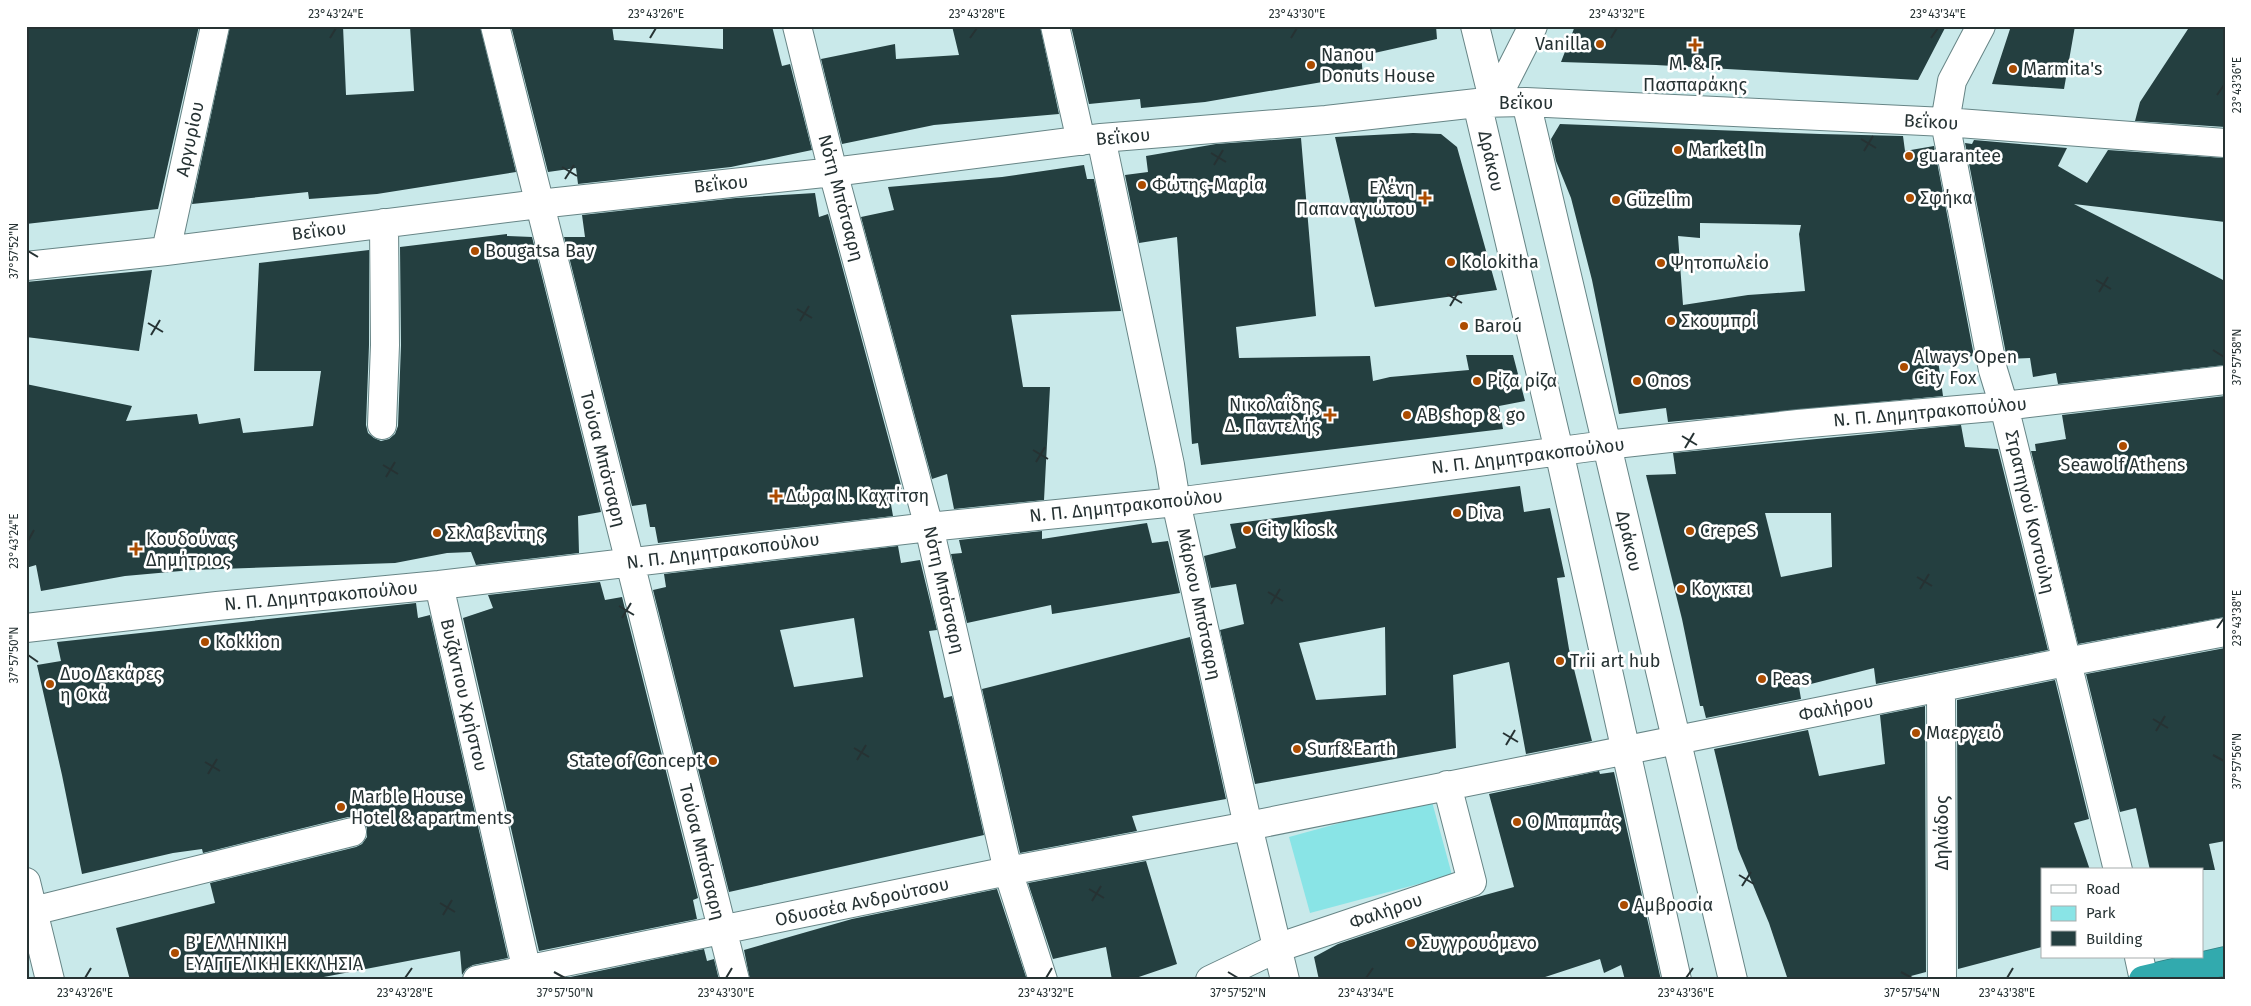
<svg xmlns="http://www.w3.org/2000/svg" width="2251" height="1006" font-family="'Fira Sans',sans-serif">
	<rect width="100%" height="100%" fill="#c9e9ea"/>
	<!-- green -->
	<path fill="#89e4e6" d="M1431,798L1452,875L1310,913L1289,837Z"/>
	<!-- building -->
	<path fill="#243f40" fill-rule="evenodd" d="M26,26H199L158,209L26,224Z
		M230,26H343L346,95L414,91L410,26H480L516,172L377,194L309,199L308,192L192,204Z
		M511,26H612L614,40L723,49V26H772L782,66L790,64L812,150L731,167L578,184L576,168L548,172Z
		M952,26H1040L1059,114L934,125L842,144L821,59L895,44L896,59L959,55Z
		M1071,26H1436L1437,39L1361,56L1363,75L1205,102L1141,108L1140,99L1089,104Z
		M1575,26H1946L1918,80L1656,65L1561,62Z
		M2011,26H2075L2064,89L1992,84Z
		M2190,26H2225V127L2135,121L2140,102Z
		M1560,124L1820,134L1903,136L1905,151L1934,146L1974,356L1938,360L1943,396L1668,422L1666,408L1619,414L1592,280L1571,198L1556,161L1551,139ZM1700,223L1801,225L1799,234L1805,291L1748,295L1683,305L1678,236L1700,238Z
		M1413,133L1441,134L1457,147L1497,290L1375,307L1335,137Z
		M1301,138L1316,316L1236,327L1239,358L1370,356L1373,381L1390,377L1469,370L1466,355H1513L1525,401L1499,406L1503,429L1201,465L1198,443L1192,444L1177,237L1139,243L1125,175L1148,172L1146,156L1216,144Z
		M1974,140L2067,148L2058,166L2087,183L2108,150L2225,158V222L2074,204L2225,281V365L2058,384L2056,373L2033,377L2030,358L2007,359L1965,143L1972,144Z
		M1084,165L1087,179H1094L1121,311L1011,315L1023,387H1050L1044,500L954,509L947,474L932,479L861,217L894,210L888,187L1002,177Z
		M815,193L819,217L828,214L902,489L889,493L893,516L658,543L655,527H650L646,504L632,506L564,237H585L582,215L736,198Z
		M507,234V236L532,237L601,512L578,516L579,553L476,565L471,552L447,553L395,563L192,570L125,576L41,591L36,565L26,568V384L132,406L126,421L197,414L199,424L240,418L243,433L313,426L321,371H254L259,263L369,250V345L366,425L368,433L374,438L381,441L389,439L395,434L398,426L401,345L400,247Z
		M152,270L139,351L26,337V282Z
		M2225,396V617L2078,644L2031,451H2036L2035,444L2066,439L2062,415Z
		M1961,425L1965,447L1998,449L2048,650L1876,684L1874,668L1799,687L1801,699L1706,718L1703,706H1700L1682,619L1646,475L1676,474L1673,453ZM1765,513H1831L1832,567L1781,577Z
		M1520,486L1524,512L1550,508L1565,577L1557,578L1569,649L1592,741L1526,754L1509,662L1453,675L1456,748L1255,784L1220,630L1244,624L1236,584L1211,588L1204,556L1236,548L1230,524ZM1385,627L1386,695L1316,700L1299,643Z
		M1147,523L1152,543L1168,541L1180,593L1052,614L1051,605L967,623L951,554L962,553L959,540L1042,531V539Z
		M898,546L901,563L920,560L937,630L929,631L944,698L952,696L984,835L729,892L653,590L666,587L664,574ZM854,618L863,677L794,687L780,630Z
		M600,582L605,600L622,597L698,898L693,900L697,919L539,951L463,618L493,608L488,595Z
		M416,603L418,618L430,615L508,958L473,965L466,969L462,975L460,951L308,980H130L116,928L215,903L210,883L356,847L362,844L367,837V828L364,822L357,817H348L203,853L202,849L173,853L82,874L62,775L37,665L61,661L57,642Z
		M1190,637L1226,799L1132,816L1137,831L1020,853L982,689Z
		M2225,648V841L2209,844L2215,870H2150L2136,808L2120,812L2086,674Z
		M2055,680L2089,819L2074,823L2090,870H2042V947L1958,969L1957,700Z
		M1925,706L1926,972L1896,980H1788L1769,923L1738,849L1714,749L1808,730L1819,776L1885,764L1880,715Z
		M1599,771L1600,774L1614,772L1661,980H1625L1621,965L1604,973L1600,959L1536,980H1319L1314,957L1338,944L1474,898L1514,887L1489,794Z
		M1146,861L1177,964L1130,980H1112L1106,947L1053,959L1028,883Z
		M997,889L1027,980H750L744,950L852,919Z
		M704,949L707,961L714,959L719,980H556Z"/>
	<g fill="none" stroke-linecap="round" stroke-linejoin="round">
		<defs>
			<path id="minor" d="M495,26L735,980
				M797,26L833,172L929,527L1008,871L1043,980
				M1055,26L1081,141
				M1475,26L1494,103
				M1981,26L1952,81L1945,122L1993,370L2004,406L2118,870
				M1526,102L1733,980
				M1477,103L1559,451L1677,980
				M1494,103L1533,26
				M1101,138L1170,465L1176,502L1248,826L1285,980
				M166,251L215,26
				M26,266L166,251L539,204L833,172L1101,138L1326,120L1477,103L1526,102L1945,122L2225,143
				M382,425L385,345L384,223
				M439,585L529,980
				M26,628L217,606L439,585L929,527L1176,502L1606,445L1798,424L2004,406L2225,380
				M1941,687L1942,980
				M26,882L50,980
				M33,911L352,832
				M2139,957L2144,980
				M477,980L1008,871L1248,826L2066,662L2225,632
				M1210,980L1277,948L1472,882L1447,785"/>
			<path id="highway" d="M2143,980L2225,961"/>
		</defs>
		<!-- minor casing -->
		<use href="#minor" stroke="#678586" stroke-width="30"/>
		<!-- highway casing -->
		<use href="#highway" stroke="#2e8083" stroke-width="30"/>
		<!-- minor -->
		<use href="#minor" stroke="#fff" stroke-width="28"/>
		<!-- highway -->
		<use href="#highway" stroke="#32aaae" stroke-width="28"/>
	</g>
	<!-- ticks -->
	<path fill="none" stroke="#263233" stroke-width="2" d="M330,38L336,28M650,38L656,28M970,38L977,28M1291,38L1297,28M1611,38L1617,28M1931,38L1938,28M2217,95L2224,85M1861,139L1876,148M1864,151L1873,136M1211,153L1226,162M1214,165L1223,150M562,167L577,176M565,179L574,165M28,251L38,257M2096,280L2111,289M2099,292L2108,277M1447,294L1462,303M1450,306L1459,291M797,309L812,318M800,321L809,306M148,323L163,332M151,335L160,320M2213,350L2224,357M1682,436L1697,445M1685,448L1694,433M1033,450L1048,459M1036,462L1045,447M383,465L398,474M386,477L395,462M28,541L34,530M1917,577L1932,586M1920,589L1929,574M1268,592L1283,601M1271,604L1280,589M619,606L634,615M622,618L631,603M2217,628L2224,618M28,655L38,662M2153,719L2168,728M2156,731L2165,716M1503,733L1518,742M1506,745L1515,730M854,748L869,757M2213,755L2224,761M857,760L866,745M205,762L220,771M208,774L217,759M1739,875L1754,884M1742,886L1751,872M1089,889L1104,898M1092,901L1101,886M440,903L455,912M443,915L452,900M554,972L565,978M1228,972L1238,978M1901,972L1912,978M85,978L91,968M405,978L412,968M726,978L732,968M1046,978L1052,968M1366,978L1373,968M1686,978L1693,968M2007,978L2013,968"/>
	<!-- markers -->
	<g fill="#ac4c01" stroke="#fff" stroke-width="2">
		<circle cx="1600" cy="44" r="5"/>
		<path d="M1692.5 37.5h5v5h5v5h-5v5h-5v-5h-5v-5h5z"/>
		<circle cx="1311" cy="65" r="5"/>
		<circle cx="2013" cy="69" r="5"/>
		<circle cx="1678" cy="150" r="5"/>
		<circle cx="1909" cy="156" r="5"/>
		<circle cx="1142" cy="185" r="5"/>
		<path d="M1422.5 190.5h5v5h5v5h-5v5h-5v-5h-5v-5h5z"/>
		<circle cx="1910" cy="198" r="5"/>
		<circle cx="1616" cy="200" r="5"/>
		<circle cx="475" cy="251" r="5"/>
		<circle cx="1451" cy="262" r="5"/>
		<circle cx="1661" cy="263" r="5"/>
		<circle cx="1671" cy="321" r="5"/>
		<circle cx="1464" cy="326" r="5"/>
		<circle cx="1904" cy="367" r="5"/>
		<circle cx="1477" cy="381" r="5"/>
		<circle cx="1637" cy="381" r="5"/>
		<path d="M1327.5 407.5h5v5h5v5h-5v5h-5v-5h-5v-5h5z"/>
		<circle cx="1407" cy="415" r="5"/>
		<circle cx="2123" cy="446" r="5"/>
		<path d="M773.5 488.5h5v5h5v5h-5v5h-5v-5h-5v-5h5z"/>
		<circle cx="1457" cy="513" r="5"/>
		<circle cx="1247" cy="530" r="5"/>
		<circle cx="1690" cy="531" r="5"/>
		<circle cx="437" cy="533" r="5"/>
		<path d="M133.5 541.5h5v5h5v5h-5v5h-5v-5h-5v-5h5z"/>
		<circle cx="1681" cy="589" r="5"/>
		<circle cx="205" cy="642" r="5"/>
		<circle cx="1560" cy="661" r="5"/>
		<circle cx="1762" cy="679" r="5"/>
		<circle cx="50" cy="684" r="5"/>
		<circle cx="1916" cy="733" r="5"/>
		<circle cx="1297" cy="749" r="5"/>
		<circle cx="713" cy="761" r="5"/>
		<circle cx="341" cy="807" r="5"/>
		<circle cx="1517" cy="822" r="5"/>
		<circle cx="1624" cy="905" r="5"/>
		<circle cx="1411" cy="943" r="5"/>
		<circle cx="175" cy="953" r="5"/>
	</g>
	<g text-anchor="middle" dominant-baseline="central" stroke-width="5" stroke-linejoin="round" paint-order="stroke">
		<!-- poi labels -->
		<g font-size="18" fill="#263233" stroke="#fff" text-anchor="start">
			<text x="1590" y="44" text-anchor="end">Vanilla</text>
			<text x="1321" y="55">Nanou<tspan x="1321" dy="21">Donuts House</tspan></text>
			<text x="1695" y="64" text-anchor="middle">Μ. &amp; Γ.<tspan x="1695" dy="21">Πασπαράκης</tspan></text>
			<text x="2023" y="69">Marmita's</text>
			<text x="1688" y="150">Market In</text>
			<text x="1919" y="156">guarantee</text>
			<text x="1152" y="185">Φώτης-Μαρία</text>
			<text x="1415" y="188" text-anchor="end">Ελένη<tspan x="1415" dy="21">Παπαναγιώτου</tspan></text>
			<text x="1920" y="198">Σφήκα</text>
			<text x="1626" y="200">Güzelim</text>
			<text x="485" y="251">Bougatsa Bay</text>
			<text x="1461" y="262">Kolokitha</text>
			<text x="1671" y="263">Ψητοπωλείο</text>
			<text x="1681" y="321">Σκουμπρί</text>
			<text x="1474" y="326">Baroú</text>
			<text x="1914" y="357">Always Open<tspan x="1914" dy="21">City Fox</tspan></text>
			<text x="1487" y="381">Ρίζα ρίζα</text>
			<text x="1647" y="381">Onos</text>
			<text x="1320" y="405" text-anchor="end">Νικολαΐδης<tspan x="1320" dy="21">Δ. Παντελής</tspan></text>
			<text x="1417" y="415">AB shop &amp; go</text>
			<text x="2123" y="465" text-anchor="middle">Seawolf Athens</text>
			<text x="786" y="496">Δώρα Ν. Καχτίτση</text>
			<text x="1467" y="513">Diva</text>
			<text x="1257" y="530">City kiosk</text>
			<text x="1700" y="531">CrepeS</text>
			<text x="447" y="533">Σκλαβενίτης</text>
			<text x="146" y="539">Κουδούνας<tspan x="146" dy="21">Δημήτριος</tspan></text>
			<text x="1691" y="589">Κογκτει</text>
			<text x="215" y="642">Kokkion</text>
			<text x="1570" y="661">Trii art hub</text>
			<text x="60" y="674">Δυο Δεκάρες<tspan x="60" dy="21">η Οκά</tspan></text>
			<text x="1772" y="679">Peas</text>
			<text x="1926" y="733">Μαεργειό</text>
			<text x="1307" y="749">Surf&amp;Earth</text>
			<text x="703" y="761" text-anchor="end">State of Concept</text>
			<text x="351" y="797">Marble House<tspan x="351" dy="21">Hotel &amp; apartments</tspan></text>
			<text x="1527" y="822">O Μπαμπάς</text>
			<text x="1634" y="905">Αμβροσία</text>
			<text x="185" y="943">Β' ΕΛΛΗΝΙΚΗ<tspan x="185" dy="21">ΕΥΑΓΓΕΛΙΚΗ ΕΚΚΛΗΣΙΑ</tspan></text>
			<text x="1421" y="943">Συγγρουόμενο</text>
		</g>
		<!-- street labels -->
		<g font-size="18" fill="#263233" stroke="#fff">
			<text x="1526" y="103">Βεΐκου</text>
			<text transform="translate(1931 122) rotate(3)">Βεΐκου</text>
			<text transform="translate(1123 137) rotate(-5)">Βεΐκου</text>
			<text transform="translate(190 139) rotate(-78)">Αργυρίου</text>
			<text transform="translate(1491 161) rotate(77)">Δράκου</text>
			<text transform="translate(721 184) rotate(-6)">Βεΐκου</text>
			<text transform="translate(841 198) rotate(75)">Νότη Μπότσαρη</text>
			<text transform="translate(319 231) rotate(-7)">Βεΐκου</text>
			<text transform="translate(1930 412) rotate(-5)">Ν. Π. Δημητρακοπούλου</text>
			<text transform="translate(1528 456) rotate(-7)">Ν. Π. Δημητρακοπούλου</text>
			<text transform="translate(603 459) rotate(76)">Τούσα Μπότσαρη</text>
			<text transform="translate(1126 506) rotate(-6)">Ν. Π. Δημητρακοπούλου</text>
			<text transform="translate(2030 512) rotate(77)">Στρατηγού Κοντούλη</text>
			<text transform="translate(1629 541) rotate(77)">Δράκου</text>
			<text transform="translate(723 551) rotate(-7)">Ν. Π. Δημητρακοπούλου</text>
			<text transform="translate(944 590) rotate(77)">Νότη Μπότσαρη</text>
			<text transform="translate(321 596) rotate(-5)">Ν. Π. Δημητρακοπούλου</text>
			<text transform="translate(1199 604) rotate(78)">Μάρκου Μπότσαρη</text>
			<text transform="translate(464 695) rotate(77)">Βυζάντιου Χρήστου</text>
			<text transform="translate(1836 708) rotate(-11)">Φαλήρου</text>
			<text transform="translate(1942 833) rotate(-90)">Δηλιάδος</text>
			<text transform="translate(702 852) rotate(76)">Τούσα Μπότσαρη</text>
			<text transform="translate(862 902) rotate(-12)">Οδυσσέα Ανδρούτσου</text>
			<text transform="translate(1386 911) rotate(-19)">Φαλήρου</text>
		</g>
	</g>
	<!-- border -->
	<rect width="2251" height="1006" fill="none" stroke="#ffffff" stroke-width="55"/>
	<!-- legend -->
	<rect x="2041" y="868" width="162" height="90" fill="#ffffff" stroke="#a8adad"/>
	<rect x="2051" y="885" width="25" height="8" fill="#ffffff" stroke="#a8adad"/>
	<text x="2086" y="894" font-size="15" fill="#263233">Road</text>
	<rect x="2051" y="906" width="25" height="15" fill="#89e4e6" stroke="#a8adad"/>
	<text x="2086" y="918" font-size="15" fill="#263233">Park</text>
	<rect x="2051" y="931" width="25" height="15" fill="#243f40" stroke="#a8adad"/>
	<text x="2086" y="944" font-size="15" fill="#263233">Building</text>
	<rect x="28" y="28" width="2196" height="950" fill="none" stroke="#263233" stroke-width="2"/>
	<g font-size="12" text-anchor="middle" fill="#263233">
		<text x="336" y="18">23°43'24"E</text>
		<text x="656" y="18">23°43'26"E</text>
		<text x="977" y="18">23°43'28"E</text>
		<text x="1297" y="18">23°43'30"E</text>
		<text x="1617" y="18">23°43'32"E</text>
		<text x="1938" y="18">23°43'34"E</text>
		<text transform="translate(2237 85) rotate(-90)" y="4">23°43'36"E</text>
		<text transform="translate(14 251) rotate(-90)" y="4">37°57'52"N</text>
		<text transform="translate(2237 357) rotate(-90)" y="4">37°57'58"N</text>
		<text transform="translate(14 541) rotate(-90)" y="4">23°43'24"E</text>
		<text transform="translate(2237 618) rotate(-90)" y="4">23°43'38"E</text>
		<text transform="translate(14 655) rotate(-90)" y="4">37°57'50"N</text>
		<text transform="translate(2237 761) rotate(-90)" y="4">37°57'56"N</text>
		<text x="85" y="997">23°43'26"E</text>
		<text x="405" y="997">23°43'28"E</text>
		<text x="565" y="997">37°57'50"N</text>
		<text x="726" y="997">23°43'30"E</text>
		<text x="1046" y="997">23°43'32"E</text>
		<text x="1238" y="997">37°57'52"N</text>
		<text x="1366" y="997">23°43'34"E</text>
		<text x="1686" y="997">23°43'36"E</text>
		<text x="1912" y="997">37°57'54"N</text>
		<text x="2007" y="997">23°43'38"E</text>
	</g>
</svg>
